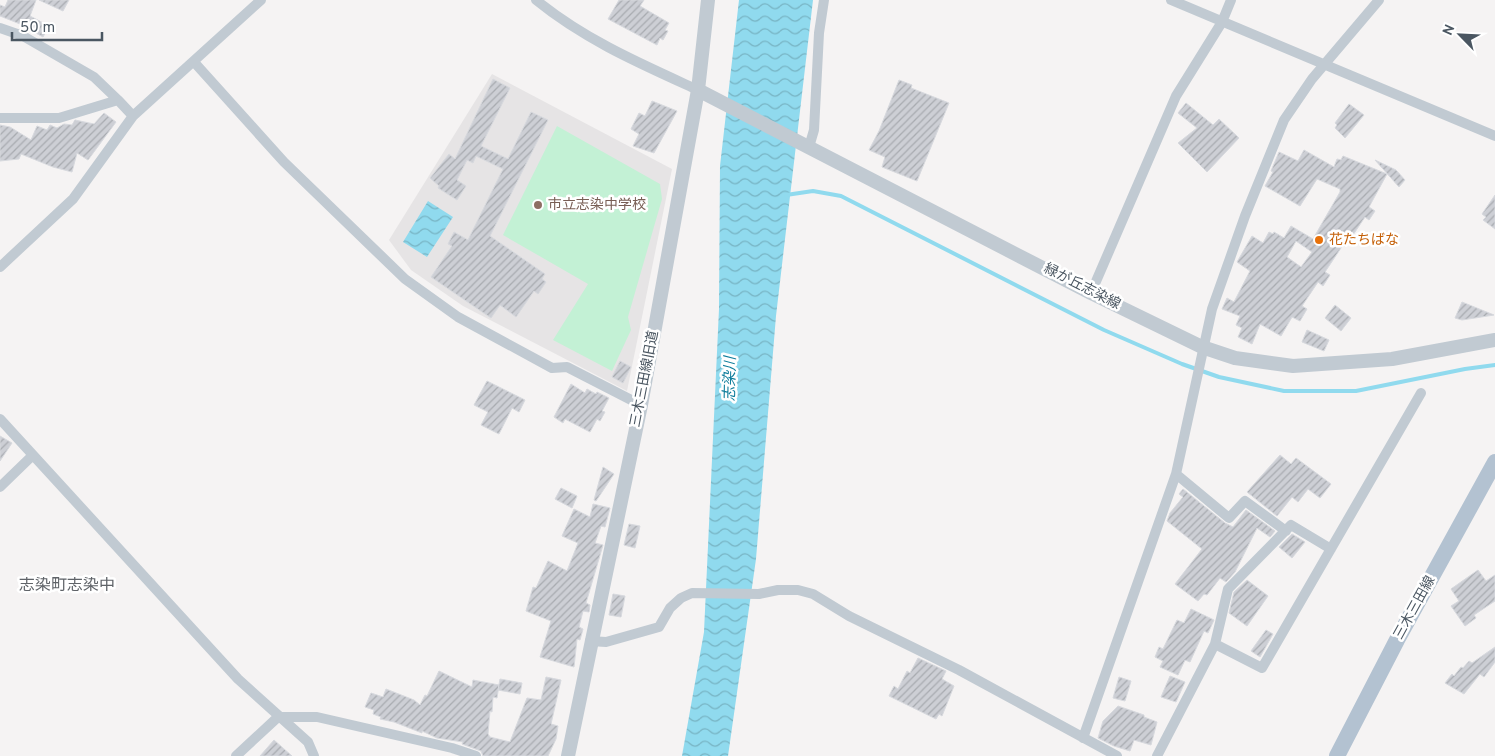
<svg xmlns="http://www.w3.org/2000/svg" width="1495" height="756" font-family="Overpass,'Noto Sans JP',sans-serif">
	<defs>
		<pattern id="water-waves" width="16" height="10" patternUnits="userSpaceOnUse" patternTransform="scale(1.25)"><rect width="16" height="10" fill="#90daee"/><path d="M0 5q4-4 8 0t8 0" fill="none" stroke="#78b4c4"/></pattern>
		<pattern id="building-hatch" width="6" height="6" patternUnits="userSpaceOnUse" patternTransform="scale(1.25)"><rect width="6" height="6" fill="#cdcfd5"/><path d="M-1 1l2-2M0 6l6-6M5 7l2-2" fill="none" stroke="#a8abb0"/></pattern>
	</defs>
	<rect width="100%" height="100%" fill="#f5f3f3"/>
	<!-- education -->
	<path fill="#e6e4e5" d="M492,74L672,169L627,391L463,306L411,270L389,240Z"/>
	<!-- green -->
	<path fill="#c3f1d5" d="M557,126L660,184L662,199L628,317L631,330L612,371L553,340L588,284L503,235Z"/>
	<!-- water -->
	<path fill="url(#water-waves)" d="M739,0H813L776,316L756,559L728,756H682L704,632L719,309L720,166Z
		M428,201L453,217L427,257L403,242Z"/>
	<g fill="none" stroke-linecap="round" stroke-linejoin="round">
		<!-- stream -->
		<path stroke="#90daee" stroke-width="4" d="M786,195L813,191L841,196L1104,330L1182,364L1219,377L1284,391H1356L1465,369L1495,365"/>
	</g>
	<!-- building -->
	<path fill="url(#building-hatch)" stroke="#d7d9de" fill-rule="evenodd" d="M8,0H36L30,16L49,26L43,37L34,32L35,30L0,16V5L5,7Z
		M39,0H69L63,11Z
		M619,0H644L640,6L669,23L665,30L668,31L663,40L660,38L657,45L608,19Z
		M493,79L510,88L481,146L508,159L531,112L548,120L490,236L545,274L542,279L546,282L538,294L534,291L516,317L500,305L491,318L431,277L452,246L448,244L454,232L468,240L503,169L476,156L473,163L467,160L457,180L466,186L457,200L438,188L439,186L430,178L449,154L455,159Z
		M899,80L912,85L911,88L949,103L917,181L882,167L885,157L869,150L879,131Z
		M652,101L677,111L654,153L633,146L639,134L631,129L639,113L645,116Z
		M1186,103L1213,125L1219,119L1239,138L1207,172L1178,143L1197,128L1178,113Z
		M1349,104L1364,115L1345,138L1335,128L1337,125L1335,123Z
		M104,113L116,122L88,160L77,153L72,172L53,167L21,154L19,159L0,161V125L10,127L31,140L37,126L47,130L50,125L57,128L64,124L72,125L75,120L94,124Z
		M1304,150L1334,167L1337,159L1341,160L1343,156L1387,174L1369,207L1375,211L1369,220L1365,217L1345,247L1343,245L1325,272L1330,275L1323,286L1318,282L1302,306L1307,309L1300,321L1292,317L1281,336L1260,324L1252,344L1238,337L1242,328L1236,325L1240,316L1222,309L1227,298L1234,302L1250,271L1237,262L1252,236L1263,243L1269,232L1273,234L1274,232L1284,238L1291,226L1313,239L1340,192V189L1317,179L1300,206L1265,186L1273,172L1271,171L1279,152L1298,161ZM1296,241L1312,252L1301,267L1287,257Z
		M1375,160L1396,170L1405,180L1399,187Z
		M1495,195V229L1483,220L1486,217L1482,214Z
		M1462,302L1494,315L1462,320L1455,318Z
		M1335,305L1351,318L1341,331L1325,318Z
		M1307,330L1329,340L1324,351L1302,342Z
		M620,361L631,367L623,383L612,377Z
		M487,381L525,400L519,412L512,408L499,434L481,425L488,412L474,405Z
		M571,384L585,393L587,389L596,394L597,392L609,398L602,411L605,412L600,421L597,419L590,432L565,419L563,423L554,417Z
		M0,436L12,443L0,461Z
		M1280,455L1291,464L1296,458L1331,484L1320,498L1308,489L1298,502L1292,497L1277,516L1247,492Z
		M603,467L614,474L596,501L594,500Z
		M561,488L577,496L572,508L555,499Z
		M1183,489L1225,523L1233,527L1246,510L1275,531L1270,537L1257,528L1235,572L1226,582L1220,578L1207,595L1204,594L1198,601L1175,584L1202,549L1167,521L1170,513L1183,497L1179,494Z
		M593,504L610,508L605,527L601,526L595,543L603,545L586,603L590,605L589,612L583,611L579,627L583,629L580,640L577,639L574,667L540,657L551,621L526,611L533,587L536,588L548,561L567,571L578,543L562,536L574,509L590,517Z
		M629,524L640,526L635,548L624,545Z
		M1292,534L1305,542L1292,558L1279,547Z
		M1478,570L1486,581L1495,575V601L1474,615L1476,618L1465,626L1451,606L1459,601L1451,589Z
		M1247,580L1268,596L1247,626L1229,613L1234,592Z
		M613,594L625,596L621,617L609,615Z
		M1191,609L1214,620L1208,633L1204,631L1190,662L1185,660L1178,675L1160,667L1163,661L1155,657L1159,647L1163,649L1177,620L1184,623Z
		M1266,630L1273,634L1260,657L1251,651Z
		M1495,647V662L1484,677L1480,674L1464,694L1445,683L1452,674L1454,676L1461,667L1463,668L1469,661L1472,663Z
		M918,658L946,671L942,679L954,686L942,716L939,714L936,719L889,696L894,686L898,689L907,671L910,673Z
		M439,671L472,687L473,680L499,685L497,698L493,697L492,712L490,711L488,734L490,737L510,742L527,698L541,700L546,677L561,680L551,724L558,726L556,739L548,756H483L481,751L462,744L463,742L437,738L422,731V733L394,722L380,719L381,717L373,714L374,710L365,707L371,693L383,697L386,689L414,700L420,705L425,695L427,696Z
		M1170,676L1185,682L1176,702L1161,697Z
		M1119,677L1131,681L1125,701L1113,698Z
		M500,679L522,683L520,694L498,690Z
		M1118,706L1144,715V717L1157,722L1151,745L1134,740L1130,751L1114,746L1098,738L1103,721Z
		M274,740L292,756H260Z"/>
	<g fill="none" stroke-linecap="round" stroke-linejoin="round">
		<!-- minor -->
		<path stroke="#c1cad2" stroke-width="10" d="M536,0C585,40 641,64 698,90
			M1171,0L1495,136
			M0,28L23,36L94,77L118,100
			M194,62L284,162L405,279L458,317L552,368L567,367L641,405
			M0,118H59L118,100L133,116
			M809,147L814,130L819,33L824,0
			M0,267L73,199L133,116L261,0
			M1091,293L1176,96L1222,22L1231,0
			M0,419L238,679L308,742L314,756
			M1176,474L1229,518L1245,501L1286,531
			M0,487L33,455
			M590,641L606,642L659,627L670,608L681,598L692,593L759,594L778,590H798L813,594L849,616L959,670L1117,756
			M1215,644L1228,589L1291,525L1331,549
			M1083,738L1176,474L1212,309L1245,216L1284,120L1312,79L1379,0
			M236,756L278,717H317L452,748L476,756
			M1157,756L1215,644L1262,668L1421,393"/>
		<!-- tertiary -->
		<path stroke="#c1cad2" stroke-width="14" d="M698,90L1091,293L1202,347L1235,358L1293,366L1392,359L1495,340
			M568,756L641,405L698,90L708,0"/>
		<!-- primary -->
		<path stroke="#b3c2d1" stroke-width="16" d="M1337,756L1397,640L1495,462"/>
	</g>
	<!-- markers -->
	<circle fill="#8d6e63" stroke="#fff" stroke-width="2" cx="538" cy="205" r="5"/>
	<circle fill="#e8710a" stroke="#fff" stroke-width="2" cx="1319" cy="240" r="5"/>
	<g text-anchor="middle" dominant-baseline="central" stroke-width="5" stroke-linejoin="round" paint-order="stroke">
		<!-- education labels -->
		<g font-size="14" fill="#785e54" stroke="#fff" text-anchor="start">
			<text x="548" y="205">市立志染中学校</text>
		</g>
		<!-- food labels -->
		<g font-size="14" fill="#c56008" stroke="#fff" text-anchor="start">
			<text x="1329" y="240">花たちばな</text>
		</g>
		<!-- street labels -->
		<g font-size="14" fill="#4a5661" stroke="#fff">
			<text transform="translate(1082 287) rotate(27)">緑が丘志染線</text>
			<text transform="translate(645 379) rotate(-79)">三木三田線旧道</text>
			<text transform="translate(1415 608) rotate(-61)">三木三田線</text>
		</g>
		<!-- water labels -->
		<g font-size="15" font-style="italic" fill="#0c7c9b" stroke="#fff">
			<text transform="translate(731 379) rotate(-89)">志染川</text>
		</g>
		<!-- quarter labels -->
		<g font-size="16" fill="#5f6368" stroke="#fff">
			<text x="67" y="586">志染町志染中</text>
		</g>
	</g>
	<!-- north arrow -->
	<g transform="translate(1460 35) rotate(294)" stroke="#ffffff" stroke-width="4" paint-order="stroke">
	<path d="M0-4L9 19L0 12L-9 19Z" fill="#4a5661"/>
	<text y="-8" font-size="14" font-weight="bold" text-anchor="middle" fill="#4a5661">N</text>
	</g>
	<!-- scale -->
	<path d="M12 32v8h90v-8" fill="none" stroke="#4a5661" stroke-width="2.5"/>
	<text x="20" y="32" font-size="15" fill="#4a5661" stroke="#ffffff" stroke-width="4" paint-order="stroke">50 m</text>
</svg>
